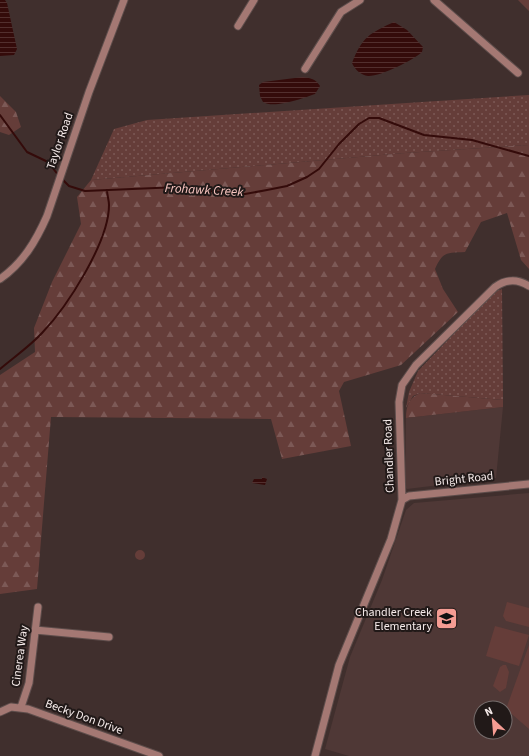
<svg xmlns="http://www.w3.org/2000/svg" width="529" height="756" font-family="'Source Sans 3',sans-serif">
	<defs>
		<pattern id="grass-dots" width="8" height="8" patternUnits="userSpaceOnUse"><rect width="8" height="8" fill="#653d39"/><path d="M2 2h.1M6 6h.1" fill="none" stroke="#7c5956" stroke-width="1.8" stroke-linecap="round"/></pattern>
		<pattern id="forest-firs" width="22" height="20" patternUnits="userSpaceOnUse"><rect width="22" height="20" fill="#653d39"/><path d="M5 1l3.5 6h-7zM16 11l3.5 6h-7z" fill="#7c5956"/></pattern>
		<pattern id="water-rules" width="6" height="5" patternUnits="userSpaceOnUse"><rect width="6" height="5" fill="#340b0a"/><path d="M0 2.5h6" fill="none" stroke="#522f2e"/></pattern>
	</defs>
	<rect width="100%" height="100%" fill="#402f2d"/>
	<!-- built -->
	<path fill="#4f3836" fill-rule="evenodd" d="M503,407L496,478L407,489L405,487L406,418Z
		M529,493V756H349L325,749L350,657L382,580L406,510L414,503ZM481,708H505V732H481Z"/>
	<!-- grass -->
	<path fill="url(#grass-dots)" d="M529,95V145L405,153L91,180L114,129L147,120Z
		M502,289L503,400L420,393L413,396L406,408L409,392L418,371L494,292Z"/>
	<!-- forest -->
	<path fill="url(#forest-firs)" d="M518,0H529V11Z
		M0,96L16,112L21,127L9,135L0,132Z
		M529,145V269L521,260L507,213L481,222L465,252C447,253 443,251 435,269L443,289L458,312L401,365L344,382L339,391L351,446L282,459L271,419L51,417L37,589L0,594V375L35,352L34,328L52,282L81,224L77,197L91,180L405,153Z
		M420,393L503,400V407L406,418C406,406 409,398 420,393Z"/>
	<!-- park -->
	<path fill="#653d39" d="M135 555a5 5 0 1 1 10 0a5 5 0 1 1-10 0Z
		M507,602L529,608V627L506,621L503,616Z
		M495,626L529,635L519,666L486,656Z
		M529,645V729L506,709Z
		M503,665H506L509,672L506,688L500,692L493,686L500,667Z"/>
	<!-- water -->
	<path fill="url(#water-rules)" d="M0,0H5L7,3L17,49L14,55L0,56Z
		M394,22L407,30L423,47L422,52C414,60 379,77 368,76C361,75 355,70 352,63C362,37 370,33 394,22Z
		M303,77C310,78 316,79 320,86L315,94C304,98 274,109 263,102L260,96L259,85L263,82Z
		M262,477L267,479L265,485L252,483L254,479H262Z"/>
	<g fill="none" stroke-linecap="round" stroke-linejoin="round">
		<!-- stream -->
		<path stroke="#340b0a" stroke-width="2" d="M0,115L27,152L48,162L59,176
			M62,179L69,186L85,191L179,187L226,193L245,194L267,190L287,186L307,177L319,169L339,144L359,124L369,118H379L424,135L472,140L529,156
			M0,369C14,357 29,347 42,333C67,307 109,242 109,205C109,200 107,195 107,190"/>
		<defs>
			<path id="minor" d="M434,0L518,73
				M238,26L254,0
				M305,69L341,12L360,0
				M0,279C23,263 36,241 47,216L89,92L124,0
				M402,500L409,496L529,484
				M35,630L109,637
				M21,707L29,683L38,607
				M0,712L11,707L28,709L159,756
				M315,756L339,665L391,539L402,500L399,402L402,385L416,365L495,287C506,279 518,279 529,286"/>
		</defs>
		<!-- minor casing -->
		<use href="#minor" stroke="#5d4d4b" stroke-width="9"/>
		<!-- minor -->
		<use href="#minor" stroke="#a47873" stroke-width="7"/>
	</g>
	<!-- icons -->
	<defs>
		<symbol id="school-square" viewBox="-11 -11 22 22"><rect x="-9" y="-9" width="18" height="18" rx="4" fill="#f59c93" stroke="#211918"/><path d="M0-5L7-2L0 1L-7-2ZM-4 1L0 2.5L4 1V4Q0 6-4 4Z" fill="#111"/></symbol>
	</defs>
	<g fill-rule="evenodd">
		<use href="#school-square" x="434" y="606" width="25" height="25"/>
	</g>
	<g text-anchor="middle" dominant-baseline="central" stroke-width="4" stroke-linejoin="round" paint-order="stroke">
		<!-- street labels -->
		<g font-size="12" fill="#f6ebea" stroke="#211918">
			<text transform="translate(60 141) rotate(-71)">Taylor Road</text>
			<text transform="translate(389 456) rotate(-92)">Chandler Road</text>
			<text transform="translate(464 479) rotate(-6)">Bright Road</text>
			<text transform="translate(20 656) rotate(-82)">Cinerea Way</text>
			<text transform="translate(84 717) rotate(20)">Becky Don Drive</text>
		</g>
		<!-- poi labels -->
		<g font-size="12" fill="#f6ebea" stroke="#211918" text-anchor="end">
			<text x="432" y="612">Chandler Creek<tspan x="432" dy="14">Elementary</tspan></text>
		</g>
		<!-- water labels -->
		<g font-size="13" font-style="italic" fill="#f9c6c1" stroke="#211918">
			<text transform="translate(204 190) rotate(3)">Frohawk Creek</text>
		</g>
	</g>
	<!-- north arrow -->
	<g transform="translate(493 720) rotate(334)"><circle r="19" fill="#211918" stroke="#766d6c"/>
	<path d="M0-3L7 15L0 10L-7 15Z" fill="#f59c93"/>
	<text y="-6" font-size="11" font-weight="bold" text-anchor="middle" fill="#f6ebea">N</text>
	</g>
</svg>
